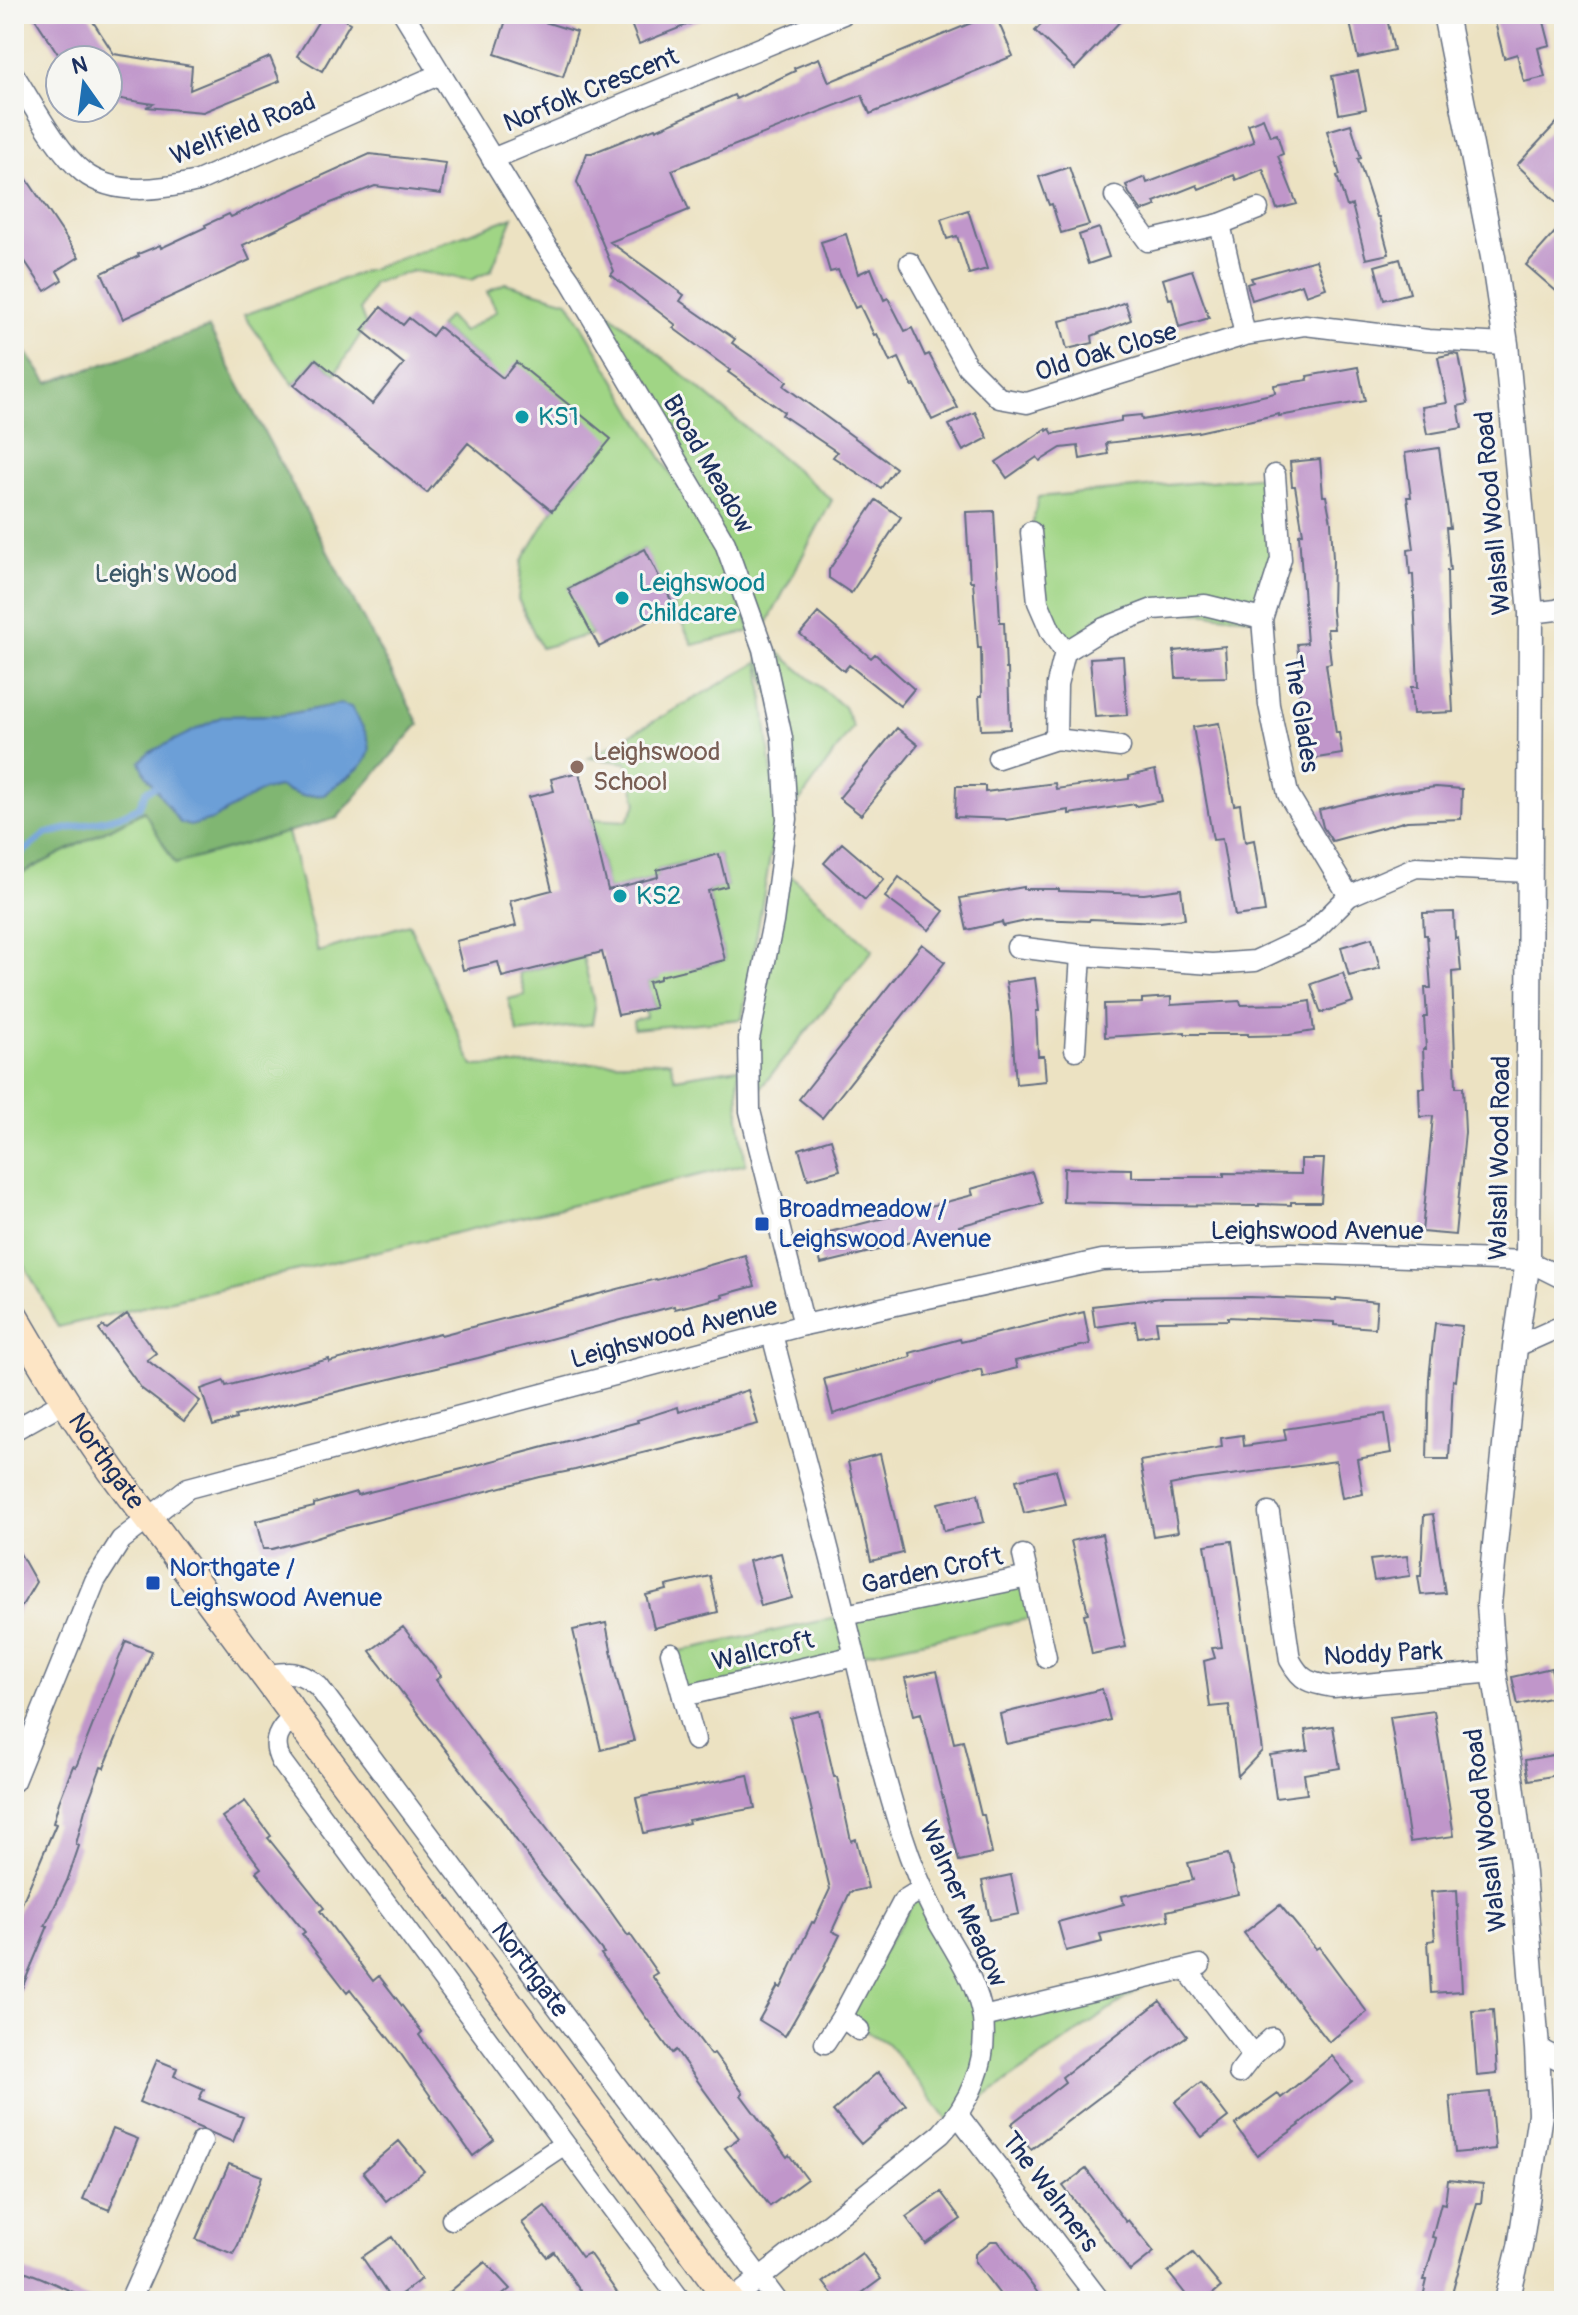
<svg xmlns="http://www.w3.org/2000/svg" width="1578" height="2315" font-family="Pangolin,sans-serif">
	<rect width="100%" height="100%" fill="#f6f6f2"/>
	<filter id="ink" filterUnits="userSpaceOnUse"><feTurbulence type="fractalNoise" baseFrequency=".0125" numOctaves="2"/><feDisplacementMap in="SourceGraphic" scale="16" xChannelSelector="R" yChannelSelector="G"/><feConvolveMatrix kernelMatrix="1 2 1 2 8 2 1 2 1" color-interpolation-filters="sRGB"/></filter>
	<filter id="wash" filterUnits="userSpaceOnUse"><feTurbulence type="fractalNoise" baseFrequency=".006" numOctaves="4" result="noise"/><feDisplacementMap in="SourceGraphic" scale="32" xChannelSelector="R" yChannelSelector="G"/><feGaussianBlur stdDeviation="1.8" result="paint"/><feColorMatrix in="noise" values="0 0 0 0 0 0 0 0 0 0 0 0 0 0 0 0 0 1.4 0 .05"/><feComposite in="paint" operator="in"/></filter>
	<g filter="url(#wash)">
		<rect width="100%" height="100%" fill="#ece2c2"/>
		<!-- green -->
		<path fill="#a0d585" stroke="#5e8272" stroke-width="2" d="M513,217L491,271L471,280L413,271L373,283L360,310L366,326L335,374L316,359L294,385L244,315Z
			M570,280L832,500L760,637L844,707L853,727L787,819L782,738L725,543Z
			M505,283L568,301L716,550L751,631L693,645L644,549L569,588L592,634L541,648L518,599L522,561L552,511L610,439L498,384L486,364L439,327L448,316L463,332L497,311L487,292Z
			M1275,475L1281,559L1262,619L1153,609L1065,652L1051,632L1031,532L1038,497Z
			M759,662L777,817L742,1019L634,1029L633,1021L646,1017L645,1010L655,1007L648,982L660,979L649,933L681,925L692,968L725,960L708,891L727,886L719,854L657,869L658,877L608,890L591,819L627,821L637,803L627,763L589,758Z
			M145,811L175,864L288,832L318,952L409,924L473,1066L670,1061L675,1078L738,1068L739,1118L746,1164L58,1327L14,1246V877Z
			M787,872L873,950L758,1091L756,1043Z
			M583,957L595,1007L592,1024L518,1033L508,999L525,995L519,973Z
			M1028,1577L1037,1617L855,1656L683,1696L671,1653Z
			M922,1889L983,2017L1157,1977L958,2115L951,2124L888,2044L842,2017Z"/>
		<!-- forest -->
		<path fill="#80b672" stroke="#4e7268" stroke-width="2" fill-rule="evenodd" d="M209,328L419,724L337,818L175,864L144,811L14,877V335L48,383ZM340,704L352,775L336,784L324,795L302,796L279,787L263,790L212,820L180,823L146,775L223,716L283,715Z"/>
		<!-- water -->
		<path fill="#6c9fd7" stroke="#44679a" stroke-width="2" d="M340,704L351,707C357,718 367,731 369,743C375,766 338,781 324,795L302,796L279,787L263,790L212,820L190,826L180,823L146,775L140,762L148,753L223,716L283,715Z"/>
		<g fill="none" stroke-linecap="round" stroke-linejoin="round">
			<!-- stream -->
			<path stroke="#6c9fd7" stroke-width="7" d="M14,859L46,834L120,816L139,807L146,791L155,787"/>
		</g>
		<g id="blocks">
			<!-- building -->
			<path fill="#c096ca" d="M32,14H88L114,54L192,66L190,90L270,57L280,81L203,112L146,107L153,104L108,97V60H62Z
				M323,14H334L350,23L322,71L297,56Z
				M508,14H519L577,32L563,77L495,54Z
				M627,14H711L712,15L639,44Z
				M993,14H995L1013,56L870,114L862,95L672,170L689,210L610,242L684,295L680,301L735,339L732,343L787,381L784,386L896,468L881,488L833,457L837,452L782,415L784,412L728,372L730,370L673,328L676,325L611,275L614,271L577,182L587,153H592L655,128L656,130L734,95L736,99L795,71L794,68L819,58L829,82Z
				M1051,14H1127L1075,69L1035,31Z
				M1348,14H1386L1394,50L1358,58Z
				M1493,14H1542L1550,45L1538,48L1545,77L1524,82L1517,54L1504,58Z
				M1358,71L1366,109L1339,114L1332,76Z
				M1564,115V209L1517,165Z
				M1263,118L1270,136L1277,134L1283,154L1278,156L1297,204L1277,209L1263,169L1236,180L1234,175L1199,189L1197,185L1154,202L1156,206L1142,211L1129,193L1126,185L1145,177L1147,183L1254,142L1248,124Z
				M1351,124L1361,158L1358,159L1377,217H1379L1389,254L1366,259L1352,205L1347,207L1337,176L1340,175L1327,131Z
				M370,154L446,163L441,194L375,186L331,203L243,245L250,260L123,319L102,273L139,256L138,254L160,245L161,248L206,227L205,225L229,214L231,217Z
				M14,160L79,257L57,271L62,280L45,291L14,245Z
				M1069,167L1089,225L1061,233L1052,204L1049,205L1039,177Z
				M968,210L987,269L969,274L957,236L947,239L941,219Z
				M1564,222V298L1526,265Z
				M1099,228L1109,257L1088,264L1079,235Z
				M846,234L858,274L871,268L884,300L888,298L905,331L912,328L925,356L929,354L958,408L932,420L915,385L912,386L899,358L890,362L877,334L874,335L860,306L855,308L838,270L830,272L821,242Z
				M1400,259L1410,293L1384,300L1375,266Z
				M1316,260L1326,288L1306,295L1302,284L1252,300L1247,284L1253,282L1251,278Z
				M1192,270L1209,318L1179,327L1172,298L1169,299L1163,279Z
				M1125,302L1131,320L1092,336L1093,343L1067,349L1060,321L1106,310Z
				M381,307L403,325L409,318L432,336L439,327L503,378L516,362L611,439L552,511L468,443L427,493L294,385L316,359L372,404L404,364L362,330Z
				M1452,354L1459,355L1468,404L1458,406L1462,428L1427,434L1422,407L1447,403L1438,357Z
				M1358,367L1365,401L1279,416V414L1198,432L1106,443L1108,454L1080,459L1078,446L1061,448L1040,461L1037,457L1007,478L996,462L1046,429L1047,431L1050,429L1053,434L1121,421V417L1141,415L1142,420L1228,404L1275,393L1274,385L1308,380L1307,376Z
				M975,412L988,438L963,451L949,425Z
				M1439,448L1450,528H1446L1450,571H1447L1448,621L1453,712L1413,714L1411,687H1418L1413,574L1410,575L1408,550L1414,549L1407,497H1411L1405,453Z
				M1320,459L1323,496H1326L1331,522L1333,559L1332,610L1334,629H1327L1331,663L1326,664L1336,733H1339L1342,754L1311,759L1297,678H1301L1297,644L1307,643L1299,534L1303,533L1295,486H1292L1290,462Z
				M876,500L901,517L851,593L829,578V570Z
				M994,511L1000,622H1004L1006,669H1008L1010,729L981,730L979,696H982L981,648H978L973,581H970L966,512Z
				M645,549L675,608L599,647L568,589Z
				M818,613L871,658L875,654L914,689L900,706L849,665L844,671L800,634Z
				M1225,646L1227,677L1176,678L1174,651Z
				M1123,656L1127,715L1095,717L1090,658Z
				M1219,723L1234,805L1240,804L1245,842L1254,840L1265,912L1235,916L1222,839L1213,840L1193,727Z
				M897,728L918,745L861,815L839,798Z
				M1155,770L1162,801L1136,806L1135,804L1069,814V810L1006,820L1005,819L955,817L956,786H985V792L1055,783L1056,789L1129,779V776Z
				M579,772L608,890L658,877L657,870L719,854L727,886L708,891L725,960L660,976V979L648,982L655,1008L618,1015L602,952L502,977L498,962L463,970L456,941L516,926L510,901L552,890L529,797L554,791L551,779Z
				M1436,787L1462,789L1461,819L1407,821L1332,841L1323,827L1319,810L1394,792Z
				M842,843L884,879L865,900L824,863Z
				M899,877L944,911L929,930L885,897Z
				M1024,887V889H1059V891L1144,894L1181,889L1185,919L1160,922L1090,919L1089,921L1035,919L1003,926L1002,922L967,930L960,898Z
				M1454,912L1455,939L1458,938L1461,971L1452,972L1456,1087H1463L1465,1132L1455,1235L1422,1232L1433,1116L1420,1117L1419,1088H1425L1423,1049H1426L1424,1017H1427L1425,988H1431L1427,935H1424L1423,913Z
				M1372,938L1380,968L1349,976L1341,947Z
				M922,944L945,962L822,1118L799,1099Z
				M1343,973L1353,1002L1321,1013L1311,984Z
				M1035,978L1039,1011H1036L1038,1056H1044L1046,1081L1016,1084L1011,1014L1006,982Z
				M1171,997V1005L1240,1001L1241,1005L1292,1004L1310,1001L1314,1031L1289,1035L1248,1036V1034H1185V1032L1105,1037L1104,1004L1142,1003V999Z
				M831,1139L840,1170L808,1179L799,1149Z
				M1301,1159H1324L1321,1202H1291V1205L1259,1204V1206L1153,1205V1204L1063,1202L1064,1168L1132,1169V1177H1224V1173L1301,1174Z
				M1032,1172L1042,1204L959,1226L960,1230L821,1264L814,1236L973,1195L971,1189Z
				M745,1255L755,1286L722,1295L723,1297L675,1309L674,1306L478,1358L235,1416L236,1419L213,1426L201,1389L224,1381L226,1386L329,1359V1362L440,1333L441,1335L656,1279L657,1280Z
				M1250,1297L1336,1300V1298L1377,1302L1375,1328L1334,1325V1322L1228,1317V1320L1156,1321L1158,1334L1138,1337L1135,1321L1095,1327L1092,1306L1163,1298Z
				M1084,1312L1090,1344L1015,1361L1017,1368L983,1377L981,1369L833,1414L824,1379L911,1357L910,1353L960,1339L961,1342Z
				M127,1314L156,1353L147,1360L200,1401L184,1421L142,1389L99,1330L103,1326L107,1329Z
				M1435,1323L1462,1326L1456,1381L1453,1380L1449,1459H1427L1429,1378Z
				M748,1390L758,1424L575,1470L540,1477L342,1529L310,1539L272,1549H263L256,1521L314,1507V1504L356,1492L357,1495L462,1469L638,1422L637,1420L678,1407L679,1412Z
				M1385,1414L1391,1453L1357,1459L1363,1494L1342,1498L1336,1461L1194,1480L1170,1485L1178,1532L1153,1536L1140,1461L1222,1447L1221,1438L1243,1435L1244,1446L1286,1440L1284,1429Z
				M880,1454L903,1553L871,1561L848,1462Z
				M1056,1470L1065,1504L1024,1513L1016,1480Z
				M978,1494L984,1522L944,1531L938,1503Z
				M1433,1514L1445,1593L1421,1595L1418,1576H1421L1424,1515Z
				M1102,1534L1126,1647L1092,1654L1084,1614L1088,1613L1071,1541Z
				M1232,1541L1262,1751L1238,1776L1229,1705L1210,1707L1204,1661L1215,1658L1212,1648L1222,1647L1205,1545Z
				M14,1543L36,1582L14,1619Z
				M781,1553L792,1598L761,1606L749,1561Z
				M1407,1556L1410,1576L1374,1581L1370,1560Z
				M710,1576L718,1612L654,1628L646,1595L667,1590L666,1586Z
				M606,1623L616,1676L634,1741L601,1750L573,1630Z
				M403,1627L441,1676L436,1680L494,1761L599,1895L628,1936L630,1934L657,1973L652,1976L711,2055L714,2053L743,2093L741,2095L787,2157L789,2155L807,2179L770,2206L725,2148L739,2138L704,2090L676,2050L672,2053L644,2015L601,1954L604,1953L541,1875L499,1816L482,1797L370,1651Z
				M126,1641L152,1651L104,1768L101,1767L85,1810L76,1844L79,1846L67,1881L45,1926H48L14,2007V1922L56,1824L53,1823L59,1802L73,1766L76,1767Z
				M1551,1668L1558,1696L1518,1705L1512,1677Z
				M937,1671L954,1743L963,1741L981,1815H984L992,1854L959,1861L921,1713L914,1715L905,1678Z
				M1102,1689L1110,1720L1077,1729L1006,1744L1000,1714Z
				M819,1711L834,1777H837L851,1841L856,1839L868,1888L850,1892L832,1931L840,1935L822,1972L785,2036L759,2020L778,1986L781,1988L812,1922L814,1923L830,1889L790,1718Z
				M1434,1711L1454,1836L1410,1842L1390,1717Z
				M1333,1726L1340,1768L1304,1774L1307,1794L1276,1798L1270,1755L1308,1750L1305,1730Z
				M1564,1753V1774L1529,1780L1525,1760Z
				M748,1775L755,1808L688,1820L689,1823L644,1833L636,1798Z
				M245,1801L271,1836L268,1838L324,1908L320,1911L373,1981L379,1976L422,2032L419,2035L494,2140L473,2156L398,2050L350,1989L347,1992L302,1934L305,1932L256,1872L261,1868L222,1817Z
				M1228,1854L1238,1894L1167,1911L1169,1920L1100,1934L1102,1942L1066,1951L1058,1922L1124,1904L1122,1896L1193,1880L1188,1863Z
				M1011,1875L1019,1914L990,1920L982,1881Z
				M1457,1890L1462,1991L1431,1993L1428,1941L1435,1940L1431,1892Z
				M1280,1905L1316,1949L1319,1947L1367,2012L1329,2042L1244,1933Z
				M1160,2001L1187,2036L1101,2096L1031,2149L1011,2124L1065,2082L1062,2077Z
				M1493,2010L1497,2074L1477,2076L1472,2011Z
				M1332,2056L1352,2081L1299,2124L1300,2125L1257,2155L1235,2125L1278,2094L1281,2098Z
				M157,2060L177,2068L174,2076L204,2089L199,2099L243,2117L233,2142L139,2102Z
				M878,2072L906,2105L861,2144L833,2111Z
				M1201,2082L1228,2117L1202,2137L1175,2102Z
				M1490,2092L1495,2149L1455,2153L1450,2096Z
				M113,2129L138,2139L109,2210L83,2199Z
				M399,2141L424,2171L386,2201L363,2172Z
				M229,2164L262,2176L238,2245L233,2254L196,2239Z
				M1086,2169L1126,2222L1128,2220L1154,2252L1130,2271L1063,2186Z
				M1448,2180L1483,2184L1481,2203H1477L1450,2301H1422L1427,2280H1424L1436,2238L1432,2237L1441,2203L1445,2204Z
				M941,2192L961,2219L926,2244L906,2217Z
				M545,2206L582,2257L589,2253L623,2301H587L554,2252L547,2257L522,2223Z
				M392,2237L421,2279L392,2301L362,2257Z
				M991,2241H998L1044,2301H1005L975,2262V2254Z
				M862,2253L881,2279L851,2301H838L823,2282Z
				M1193,2253L1221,2287L1204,2301H1191L1168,2272Z
				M485,2262L510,2289L495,2301H439Z
				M14,2267L42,2278L93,2301H27L14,2296Z"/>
		</g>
	</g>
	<g filter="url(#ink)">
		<use href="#blocks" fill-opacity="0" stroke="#646e81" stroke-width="2"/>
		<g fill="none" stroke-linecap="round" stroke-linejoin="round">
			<defs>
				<g id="minor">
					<path d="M404,14L548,249L570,280L725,543L763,649L782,738L787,819L773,922L749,1039L750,1111L804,1325"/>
					<path d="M14,75C32,103 57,151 83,172C115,197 162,189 198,181L440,74"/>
					<path d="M492,159L843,14"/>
					<path d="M1115,196L1148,241L1220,224L1258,209"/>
					<path d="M1220,224L1245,335"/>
					<path d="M910,263L967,366L999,398L1027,403L1245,335L1305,325L1428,340L1506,344"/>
					<path d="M1275,475L1281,559L1262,619L1269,705L1288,794L1349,896"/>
					<path d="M1031,532L1038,602L1051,632L1065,652"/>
					<path d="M1531,613L1556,610L1564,607"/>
					<path d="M1056,739L1057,684L1065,652L1104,628L1153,609L1205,605L1262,619"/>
					<path d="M998,758L1056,739L1120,747"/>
					<path d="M1017,947L1081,955L1212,964L1255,961L1310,935L1349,896L1416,867L1530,872"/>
					<path d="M1075,1050L1081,955"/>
					<path d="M1515,1347L1564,1325"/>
					<path d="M14,1430L64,1402"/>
					<path d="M1269,1513L1290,1660C1302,1682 1310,1683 1333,1687L1494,1672"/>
					<path d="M1023,1555L1046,1657"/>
					<path d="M845,1615L1028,1577"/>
					<path d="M671,1653L695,1740"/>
					<path id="s1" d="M264,1676C288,1672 298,1669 318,1686L777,2301"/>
					<path d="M683,1696L855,1656"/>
					<path d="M294,1716C279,1730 271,1741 281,1761L681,2301"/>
					<path d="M14,1781L95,1581L121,1540L188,1488L804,1325L1102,1260L1290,1253L1528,1261L1564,1279"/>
					<path d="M1187,1970L1253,2055"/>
					<path d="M842,2017L859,2030"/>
					<path d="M983,2017L1200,1965"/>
					<path d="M825,2043L842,2017L904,1900L922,1889"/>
					<path d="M1537,2048L1564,2062"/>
					<path d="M1239,2073L1253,2055L1272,2038"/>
					<path d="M958,2115L1100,2301"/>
					<path d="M452,2219L563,2145"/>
					<path d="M130,2301L202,2141"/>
					<path d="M731,2301L941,2134C970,2103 988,2063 983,2019C978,1983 955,1951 938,1921C923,1892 911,1862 901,1831C878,1760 863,1687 845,1615C822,1521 796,1428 772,1334"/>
				</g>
				<path id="tertiary" d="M1445,14L1493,257L1506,344L1531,613L1528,1261L1515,1347L1489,1604L1494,1672L1512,1784L1523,1873L1537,2048L1540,2114L1520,2247L1507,2301"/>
				<g id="secondary">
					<path id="s2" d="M14,1316C55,1387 97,1455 148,1518L730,2301"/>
				</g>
			</defs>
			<!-- minor casing -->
			<use href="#minor" stroke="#646e81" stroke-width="23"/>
			<!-- tertiary casing -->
			<use href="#tertiary" stroke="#646e81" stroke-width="27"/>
			<!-- secondary casing -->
			<use href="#secondary" stroke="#646e81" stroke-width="31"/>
			<!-- minor -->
			<use href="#minor" stroke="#fff" stroke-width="20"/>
			<!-- tertiary -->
			<use href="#tertiary" stroke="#fff" stroke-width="24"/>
			<!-- secondary -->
			<use href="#secondary" stroke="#fde5c5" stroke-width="28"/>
		</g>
	</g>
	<!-- markers -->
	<g fill="#0f9aa8" stroke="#f6f6f2" stroke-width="3">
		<circle cx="522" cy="417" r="8"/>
		<circle cx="622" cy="598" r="8"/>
		<circle cx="620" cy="896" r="8"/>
	</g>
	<circle fill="#8d6e63" stroke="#f6f6f2" stroke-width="3" cx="577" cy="767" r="8"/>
	<g fill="#1a4fb4" stroke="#f6f6f2" stroke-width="3">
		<rect x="754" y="1216" width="16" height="16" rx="4"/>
		<rect x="145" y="1575" width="16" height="16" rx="4"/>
	</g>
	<g text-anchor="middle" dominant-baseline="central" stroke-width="6" stroke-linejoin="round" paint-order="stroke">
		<!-- street labels -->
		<g font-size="26" fill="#1b2f5e" stroke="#f6f6f2">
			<text transform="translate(591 90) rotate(-22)">Norfolk Crescent</text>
			<text transform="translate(243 129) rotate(-22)">Wellfield Road</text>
			<text transform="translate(1106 352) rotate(-17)">Old Oak Close</text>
			<text transform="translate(708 464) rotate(60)">Broad Meadow</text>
			<text transform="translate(1493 513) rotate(-95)">Walsall Wood Road</text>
			<text transform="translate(1301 714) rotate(81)">The Glades</text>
			<text transform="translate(1500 1158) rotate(-89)">Walsall Wood Road</text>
			<text x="1317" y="1231">Leighswood Avenue</text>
			<text transform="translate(674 1333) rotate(-15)">Leighswood Avenue</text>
			<text stroke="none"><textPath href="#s2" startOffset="172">Northgate</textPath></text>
			<text transform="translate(932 1571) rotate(-12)">Garden Croft</text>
			<text transform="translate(763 1651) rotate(-13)">Wallcroft</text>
			<text transform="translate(1383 1654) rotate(-3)">Noddy Park</text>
			<text transform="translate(1486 1830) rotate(-97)">Walsall Wood Road</text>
			<text transform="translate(963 1904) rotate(66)">Walmer Meadow</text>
			<text stroke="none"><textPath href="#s1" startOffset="412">Northgate</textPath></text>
			<text transform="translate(1050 2192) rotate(53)">The Walmers</text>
		</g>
		<!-- culture labels -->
		<g font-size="26" fill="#0d838f" stroke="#f6f6f2" text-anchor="start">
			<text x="538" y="417">KS1</text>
			<text x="638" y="583">Leighswood<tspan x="638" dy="30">Childcare</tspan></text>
			<text x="636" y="896">KS2</text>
		</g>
		<!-- park labels -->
		<g font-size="26" fill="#3c5868" stroke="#f6f6f2">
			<text x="166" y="574">Leigh's Wood</text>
		</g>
		<!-- education labels -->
		<g font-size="26" fill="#785e54" stroke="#f6f6f2" text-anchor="start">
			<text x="593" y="752">Leighswood<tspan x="593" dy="30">School</tspan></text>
		</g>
		<!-- transit labels -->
		<g font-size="26" fill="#164399" stroke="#f6f6f2" text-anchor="start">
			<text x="778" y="1209">Broadmeadow /<tspan x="778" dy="30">Leighswood Avenue</tspan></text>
			<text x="169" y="1568">Northgate /<tspan x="169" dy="30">Leighswood Avenue</tspan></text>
		</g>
	</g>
	<!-- margin -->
	<rect width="1578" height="2315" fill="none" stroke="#f6f6f2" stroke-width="48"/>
	<!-- north arrow -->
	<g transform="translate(84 84) rotate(346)"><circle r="38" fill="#f6f6f2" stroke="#9ea6b7" stroke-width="2"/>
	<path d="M0-6L14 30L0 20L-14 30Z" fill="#1f6fb2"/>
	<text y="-12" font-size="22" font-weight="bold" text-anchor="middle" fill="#1b2f5e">N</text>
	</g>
</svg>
